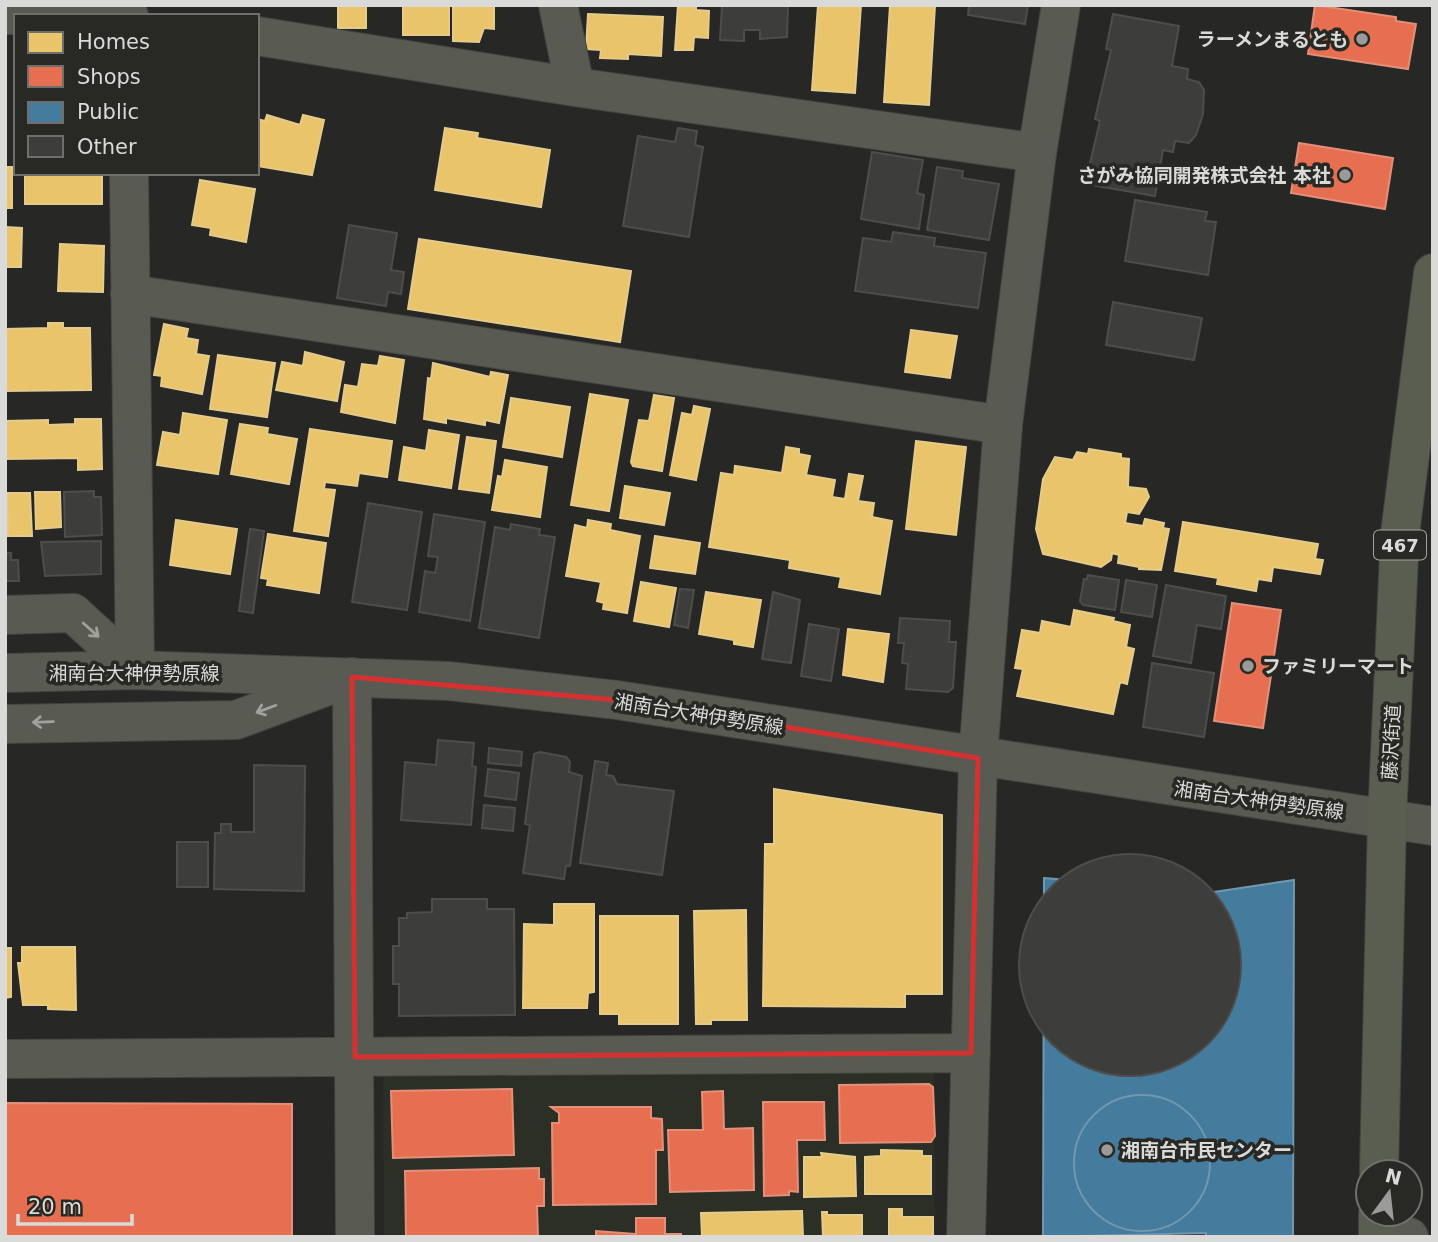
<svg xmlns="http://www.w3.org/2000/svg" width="1438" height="1242" font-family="'DejaVu Sans','Noto Sans JP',sans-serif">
	<rect width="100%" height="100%" fill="#272825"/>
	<!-- built -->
	<path fill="#2c2f25" d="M934,1070L935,1237H384L383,1072Z"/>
	<!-- homes -->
	<path fill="#e9c46a" stroke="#e4cb8b" stroke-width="2" d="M338,5H366V28H338Z
		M403,5H449V35H403Z
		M453,5H494V29L484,28L479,42L453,41Z
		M678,5H696V10L709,11L708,38L694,37L693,50H675Z
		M818,5H861L855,93L812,90Z
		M890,5H935L929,105L884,102Z
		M588,14L663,17L661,56L628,54V59L600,58L601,50L586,49Z
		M267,115L300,125L303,115L324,120L312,175L257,166V119L265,121Z
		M445,128L478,133L477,138L550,150L541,207L435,190Z
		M5,167H12V208H5Z
		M25,173H102V204H25Z
		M200,180L255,189L246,242L210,235L211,228L192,225Z
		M5,227L22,228L21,267H5Z
		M419,239L631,271L620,342L408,309Z
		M60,244L104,246L103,292L58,291Z
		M48,323H63V328H90L91,390L5,391V329L48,328Z
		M164,324L188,329L186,338L198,340L196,354L209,356L202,394L161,386L162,376L154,375Z
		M911,330L957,336L950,378L905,372Z
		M305,352L344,362L337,401L276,390L282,362L303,366Z
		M218,355L275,363L267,417L210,409Z
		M380,356L404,360L395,423L341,412L345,385L358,387L362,364L378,366Z
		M433,363L490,377L491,372L508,375L499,423L485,420V425L446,418V423L424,419L428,378L431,379Z
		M590,394L628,400L609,511L571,505Z
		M654,395L674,398L662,471L633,466L631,462L639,420L649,421Z
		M511,398L570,407L562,457L503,447Z
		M694,406L710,409L696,480L670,475L682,413L692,415Z
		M183,413L227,420L218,474L157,465L163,432L180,435Z
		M75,419H101L102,469L78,470V458L5,459V421L48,420V425L75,424Z
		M240,424L268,428L267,434L297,439L289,484L231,474Z
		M310,429L392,441L387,477L359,473L357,486L325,482L324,489L335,490L328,536L294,531Z
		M429,430L459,435L451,488L399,480L404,447L426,451Z
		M467,437L496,441L489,493L459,489Z
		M916,441L966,447L956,535L906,529Z
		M786,447L799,449V454L810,456L806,475L835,480L832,497L845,499L849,474L863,476L858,501L874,503L872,517L892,521L880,594L839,587L841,577L789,568L790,560L709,547L721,473L734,475L735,466L782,473Z
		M1089,449L1121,454V458L1129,459L1128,487L1146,489L1149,497L1139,514L1127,512L1125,523L1143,526L1145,519L1164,523L1163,528L1169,529L1161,570L1139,569V567L1118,563L1119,555L1112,553L1111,560L1101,567L1043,554L1036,529L1043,479L1055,457L1073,460L1077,452L1088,454Z
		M505,460L547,467L540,517L492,510L498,476L502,477Z
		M625,486L670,493L664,525L620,518Z
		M35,492H60L61,527L36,529Z
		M7,493H30L32,536H8Z
		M176,520L237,529L230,574L170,565Z
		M588,520L611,524L610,530L640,536L627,613L603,609L604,603L597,601L601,582L566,576L575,525L587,528Z
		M1183,522L1318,544L1315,559L1323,560L1320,574L1273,567L1271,581L1258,579L1256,591L1217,584L1218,578L1175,571Z
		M268,534L326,543L319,593L267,585L268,579L261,578Z
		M655,536L700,543L695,574L650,568Z
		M641,582L676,588L669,627L634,621Z
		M706,592L761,600L753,647L734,644V640L699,634Z
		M1074,610L1114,618L1113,621L1130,625L1126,647L1134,649L1127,684L1120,682L1113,714L1017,696L1023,669L1015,668L1022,630L1040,633L1042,621L1071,627Z
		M848,629L889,634L883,682L843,675Z
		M774,789L942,815V994H905V1007L763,1006L765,844H774Z
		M554,904H594V992L588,993L587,1008H523L524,924L554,925Z
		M746,910L747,1020H711V1024H696L694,911Z
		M600,916H678V1024H619V1014H600Z
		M22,947H75L76,1010L48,1009V1005H23L18,963H22Z
		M5,948H11V997L5,998Z
		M881,1150L922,1151V1156H931V1194H865V1157L881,1156Z
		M821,1153L855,1157L856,1196L804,1197V1157H822Z
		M889,1209H902V1217H933V1237H889Z
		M802,1211L803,1237H702L701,1213Z
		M822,1212H827V1215H862V1237H823Z"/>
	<!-- shops -->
	<path fill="#e76f51" stroke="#e38f7a" stroke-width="2" d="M1315,5L1396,17V21L1416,24L1408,69L1308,54Z
		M1299,143L1393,158L1385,209L1291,193Z
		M1232,603L1281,610L1263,728L1214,721Z
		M929,1084L933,1087L935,1136L931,1142L840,1143L839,1085Z
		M512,1089L514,1155L393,1158L391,1091Z
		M723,1091L724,1129L753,1128L754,1190L670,1192L668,1130H703L702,1092Z
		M763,1102H824L825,1140H797L798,1192L789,1191V1195L764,1196Z
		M5,1103L292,1104V1237H5Z
		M551,1107H651V1118L662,1119L663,1150H656V1204L553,1205L552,1123H559V1113Z
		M539,1168V1179H544V1206H537L538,1237H406L405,1171Z
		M636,1218H665V1234H681V1237H596V1231L636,1234Z"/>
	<!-- public -->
	<path fill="#457b9d" stroke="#7298af" stroke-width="2" d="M1044,878L1214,892L1294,880L1293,1237H1206V1233L1043,1237Z
		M1074 1163a68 68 0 1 1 136 0a68 68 0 1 1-136 0Z"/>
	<!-- building -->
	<path fill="#3d3e3c" stroke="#4d4e4c" stroke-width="2" d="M722,5H788L787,37L760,39V30H744V41L720,40Z
		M969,5H1028L1025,24L968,15Z
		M1113,14L1179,26L1172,66L1188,69L1187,79L1199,82L1204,90L1203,114L1196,135L1189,143L1175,141L1173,152L1163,150L1155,196L1085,184L1100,121L1095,119L1111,50L1106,49Z
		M678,128L697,131L695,145L703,147L689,237L623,226L638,136L675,142Z
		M872,152L923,160L917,193L924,195L919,229L861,219Z
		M937,167L963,171L962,178L999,184L989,240L927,230Z
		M1135,200L1207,212L1205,221L1216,222L1208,275L1125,261Z
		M349,225L397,233L391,270L404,272L401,294L388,292L386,306L337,298Z
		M893,232L935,238L934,246L986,253L978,308L855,291L863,238L891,242Z
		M1113,302L1202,318L1194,360L1106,345Z
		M94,491V497H101L102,535L65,537L64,492Z
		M368,503L422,512L407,610L352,602Z
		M434,514L485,522L470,621L419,612L425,571L435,573L438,557L428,556Z
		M511,524L540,529L539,535L555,537L539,638L479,628L495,527L510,530Z
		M250,529L264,531L253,613L239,611Z
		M101,541V574L45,576L41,542Z
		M5,553H11V560H18L19,581H5Z
		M1088,575L1119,580L1115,610L1083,605L1080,601L1084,579H1087Z
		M1126,580L1157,585L1152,617L1121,612Z
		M1166,585L1226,596L1221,629L1197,625L1191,663L1153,656Z
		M680,589L694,590L688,628L674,625Z
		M773,592L800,600L791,663L762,659Z
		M900,618L950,621L949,642H956L953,688L948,692L906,689L908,664L902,663L904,643H898Z
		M809,624L839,629L831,681L801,676Z
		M1152,663L1214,673L1204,737L1143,727Z
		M438,740L474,743L472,766L476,767L471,825L401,820L405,762L436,765Z
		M489,748L522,752L521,766L488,763Z
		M540,752L566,757L570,762L569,772L582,776L570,866H566L564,879L523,873L530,825L525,824L534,754Z
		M595,761L608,763L606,775L613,776L617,784L674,791L662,875L580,863Z
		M254,765L305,766L304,891L214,889L215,833H221V824H231V832H254Z
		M488,769L519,773L516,800L485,796Z
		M484,805L515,808L513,831L482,828Z
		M177,842H208V887H177Z
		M1019 965a111 111 0 1 1 222 0a111 111 0 1 1-222 0Z
		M432,899H487V909H514L515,1015L399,1016V984H393V946H399V918H407V913L432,912Z"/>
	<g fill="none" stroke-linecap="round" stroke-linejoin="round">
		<defs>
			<path id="minor" d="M558,5L575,87
				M5,15L129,16
				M257,36L575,87L1037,153
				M129,173L135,670
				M130,294L1003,425
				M5,615L73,613L135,670
				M5,724L236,720L352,677L355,1237
				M5,1059L971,1053
				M966,1237L978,758"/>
			<path id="tertiary" d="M5,673L135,670L449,681L617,700L1433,826
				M978,758L1003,425L1037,153L1061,5
				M1378,1232L1409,1237"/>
			<path id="trunk" d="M1379,1172L1387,819L1400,534L1433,273
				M1378,1237V1214"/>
		</defs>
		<!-- minor casing -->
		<use href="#minor" stroke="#444442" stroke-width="40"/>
		<!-- tertiary casing -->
		<use href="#tertiary" stroke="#444442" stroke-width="40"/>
		<!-- trunk casing -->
		<use href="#trunk" stroke="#444442" stroke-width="40"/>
		<!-- minor -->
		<use href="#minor" stroke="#595b53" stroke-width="38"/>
		<!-- tertiary -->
		<use href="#tertiary" stroke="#595b53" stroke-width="38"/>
		<!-- trunk -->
		<use href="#trunk" stroke="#5a5e51" stroke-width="38"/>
	</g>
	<!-- one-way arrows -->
	<defs><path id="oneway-shaft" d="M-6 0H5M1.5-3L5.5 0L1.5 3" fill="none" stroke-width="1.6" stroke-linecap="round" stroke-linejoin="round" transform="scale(1.75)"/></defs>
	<g stroke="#a0a19c">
		<use href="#oneway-shaft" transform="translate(91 630) rotate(42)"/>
		<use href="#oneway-shaft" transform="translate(266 709) rotate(159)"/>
		<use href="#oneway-shaft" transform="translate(43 722) rotate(178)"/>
	</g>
	<!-- marked area -->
	<path fill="none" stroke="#d63131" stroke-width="5" stroke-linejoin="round" d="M352,677L617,700L978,758L971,1053L355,1057Z"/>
	<!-- markers -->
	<g fill="#9b9c99" stroke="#282924" stroke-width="2.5">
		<circle cx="1362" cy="39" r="7"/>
		<circle cx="1345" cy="175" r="7"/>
		<circle cx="1248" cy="666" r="7"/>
		<circle cx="1107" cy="1150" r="7"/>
	</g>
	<g text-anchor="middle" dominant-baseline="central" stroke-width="7" stroke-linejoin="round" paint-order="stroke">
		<!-- shield labels -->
		<rect fill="#282924" stroke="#a5a6a2" stroke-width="2" x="1374" y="530.5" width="52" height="29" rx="5"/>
		<g font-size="18" font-weight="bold" fill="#dadbd8">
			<text x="1400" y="545">467</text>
		</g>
		<!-- poi labels -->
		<g font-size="19" font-weight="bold" fill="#dadbd8" stroke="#282924" text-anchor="end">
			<text x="1348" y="39">ラーメンまるとも</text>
			<text x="1331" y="175">さがみ協同開発株式会社 本社</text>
			<text x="1262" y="666" text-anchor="start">ファミリーマート</text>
			<text x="1121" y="1150" text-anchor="start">湘南台市民センター</text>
		</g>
		<!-- street labels -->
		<g font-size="19" fill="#dadbd8" stroke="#282924">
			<text x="134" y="673">湘南台大神伊勢原線</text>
			<text transform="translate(699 714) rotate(9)">湘南台大神伊勢原線</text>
			<text transform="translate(1391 742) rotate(-87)">藤沢街道</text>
			<text transform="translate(1259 800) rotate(8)">湘南台大神伊勢原線</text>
		</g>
	</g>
	<!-- border -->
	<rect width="1438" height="1242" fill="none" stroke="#dadbd8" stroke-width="14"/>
	<!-- legend -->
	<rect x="14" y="14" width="245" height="161" fill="#282924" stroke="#6f706c" stroke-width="2"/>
	<rect x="28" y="32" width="35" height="21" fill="#e9c46a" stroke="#6f706c" stroke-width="2"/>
	<text x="77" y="49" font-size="21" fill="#dadbd8">Homes</text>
	<rect x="28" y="66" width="35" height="21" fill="#e76f51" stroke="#6f706c" stroke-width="2"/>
	<text x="77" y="84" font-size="21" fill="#dadbd8">Shops</text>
	<rect x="28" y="102" width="35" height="21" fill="#457b9d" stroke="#6f706c" stroke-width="2"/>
	<text x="77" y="119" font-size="21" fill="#dadbd8">Public</text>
	<rect x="28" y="136" width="35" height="21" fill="#3d3e3c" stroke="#6f706c" stroke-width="2"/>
	<text x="77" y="154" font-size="21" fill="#dadbd8">Other</text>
	<!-- north arrow -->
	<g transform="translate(1389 1193) rotate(15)"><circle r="33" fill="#282924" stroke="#6f706c" stroke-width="2"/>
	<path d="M0-5L12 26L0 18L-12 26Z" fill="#9b9c99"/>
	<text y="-10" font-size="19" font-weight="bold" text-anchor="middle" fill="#dadbd8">N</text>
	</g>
	<!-- scale -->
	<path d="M18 1214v10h114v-10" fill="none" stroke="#dadbd8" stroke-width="3.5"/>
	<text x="28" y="1214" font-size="21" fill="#dadbd8" stroke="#282924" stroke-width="5" paint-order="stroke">20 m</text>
</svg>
